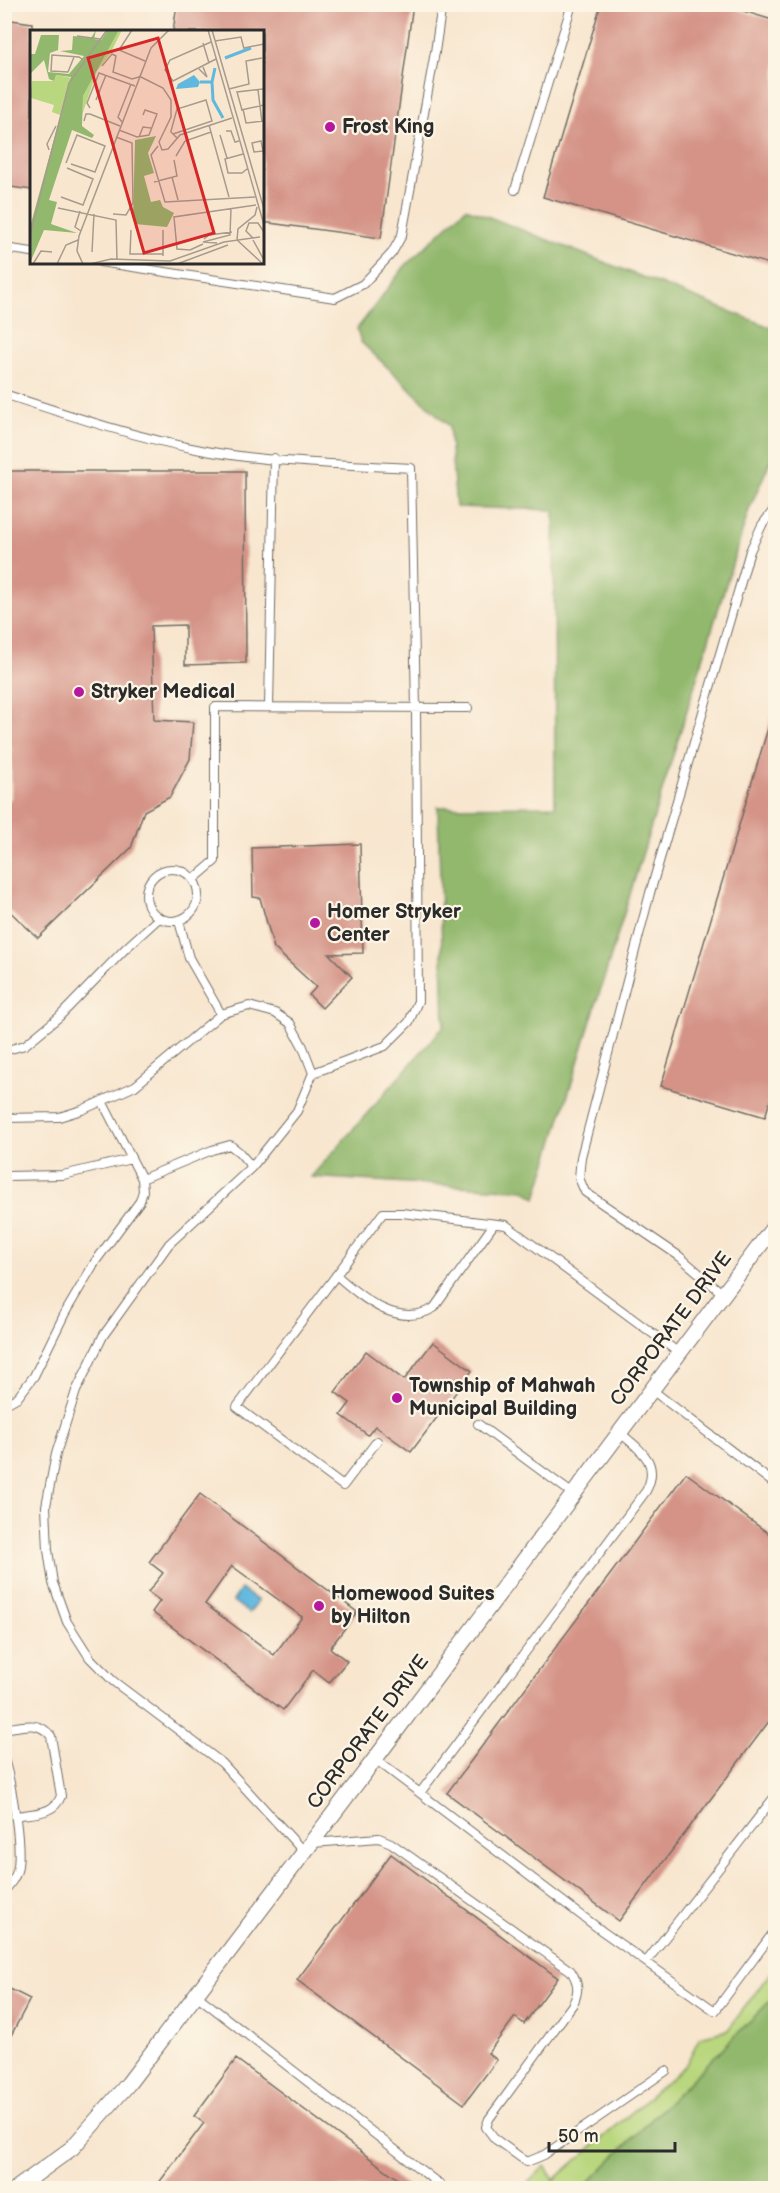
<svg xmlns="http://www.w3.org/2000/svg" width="780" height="2193" font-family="'Balsamiq Sans',sans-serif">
	<rect width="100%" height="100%" fill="#fcf5e5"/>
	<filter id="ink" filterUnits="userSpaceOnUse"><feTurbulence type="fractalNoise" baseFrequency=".0167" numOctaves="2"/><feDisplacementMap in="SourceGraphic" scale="12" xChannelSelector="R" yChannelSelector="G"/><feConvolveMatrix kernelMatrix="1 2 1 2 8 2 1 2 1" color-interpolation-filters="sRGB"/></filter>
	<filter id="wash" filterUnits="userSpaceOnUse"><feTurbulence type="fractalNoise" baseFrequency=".008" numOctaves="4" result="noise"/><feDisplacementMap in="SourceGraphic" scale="24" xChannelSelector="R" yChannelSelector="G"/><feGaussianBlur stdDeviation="1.35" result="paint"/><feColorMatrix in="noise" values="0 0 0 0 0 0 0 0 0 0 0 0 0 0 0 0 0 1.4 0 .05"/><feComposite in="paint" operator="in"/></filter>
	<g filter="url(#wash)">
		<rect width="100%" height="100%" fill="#f8e6cf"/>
		<!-- green -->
		<path fill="#b9d77e" stroke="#728154" stroke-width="1.5" d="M775,1966V1996L583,2188H523L545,2166L554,2180L685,2066L700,2037L728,2030Z"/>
		<!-- forest -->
		<path fill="#92b86d" stroke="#5e724c" stroke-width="1.5" d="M466,208L775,329V450L749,510L536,1198L524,1190L311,1177L444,1026L438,807L555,806L554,510L456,507L449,426L361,342L357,329L405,266Z
			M775,1996V2188H583Z"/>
		<!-- water -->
		<path fill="#61b8de" stroke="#467284" stroke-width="1.5" d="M241,1589L258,1601L249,1613L233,1601Z"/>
		<g id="blocks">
			<!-- building -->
			<path fill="#d49386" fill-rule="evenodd" d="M177,4H413L381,238L262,222V32H173Z
				M601,4H720L776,21V266L543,197Z
				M4,19L32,23V190L4,186Z
				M4,471H245L246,663L185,665V625L151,626L154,720L193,722L190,759L170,797L144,811L131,848L38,938L4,906V805L11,798V746H4Z
				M772,715H776V1081L765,1117L661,1086Z
				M360,844L363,953L329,954L352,977L322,1008L309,995L316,987L274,948L260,898L253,897L252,848Z
				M433,1342L472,1371L411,1452L375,1426L368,1435L341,1415L350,1403L335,1392L366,1351L404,1380Z
				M686,1473L776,1539V1712L619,1921L447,1793Z
				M200,1494L357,1612L330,1648L347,1661L329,1683L313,1670L283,1710L152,1612L160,1601L148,1592L163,1573L149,1562ZM232,1566L302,1617L274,1655L205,1604Z
				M391,1854L558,1978L524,2024L515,2017L488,2053L497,2060L464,2104L297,1980Z
				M4,1986L30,1999L4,2049Z
				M236,2059L410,2188H155L204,2123L194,2116Z"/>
		</g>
	</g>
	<g filter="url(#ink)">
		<use href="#blocks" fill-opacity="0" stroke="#736c64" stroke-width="1.5"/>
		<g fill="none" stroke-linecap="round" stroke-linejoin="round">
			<defs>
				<path id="lane" d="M515,190L572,4
					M4,248L32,252
					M100,262L335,298L363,284L392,253L402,235L435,52L442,4
					M4,394C71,416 137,438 206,451C273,463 343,464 411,468L416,708L418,1001L409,1022L385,1046L313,1073
					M269,707L274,458
					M146 895a26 26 0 1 1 52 0a26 26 0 1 1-52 0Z
					M194,879L215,861V707L468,708
					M179,921L189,958L221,1014
					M4,1051L25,1045L59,1017L126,948L159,918
					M4,1118L59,1117L82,1110L135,1086L221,1014L249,1006L275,1013L290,1023L303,1047L313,1073L297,1111L252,1167L169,1244L103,1336L76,1391L56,1454L46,1506L48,1550L53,1583L67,1622L90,1658L113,1681L222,1763L304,1852
					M4,1176L63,1175L131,1159
					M142,1179L212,1150L230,1145L239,1152L252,1167
					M336,1275C363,1298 397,1329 434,1308L494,1224
					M723,1294L679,1256L585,1192L579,1178L581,1157L650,893L750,551L762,525L776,507
					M652,1390L776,1485
					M4,1405L18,1397L34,1376L65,1313L95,1262L140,1201L143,1191L142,1179L102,1101
					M478,1424L573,1494
					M377,1441L343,1486L237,1407L383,1213H402L506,1225L679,1353
					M4,1729C23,1726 38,1720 51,1736L61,1796C54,1815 33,1813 15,1816
					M4,1759C11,1782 23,1848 17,1871C15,1878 9,1886 4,1891
					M375,1759L602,1931L715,2011L776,1929
					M420,1793L646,1491C661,1462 640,1450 619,1432
					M312,1843L379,1838L391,1843L571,1971C579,1984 579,1991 573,2004L489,2119L486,2127L495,2139L527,2162L544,2155L666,2071
					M646,1962L776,1795
					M195,1994L439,2184L435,2188"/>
				<path id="street" d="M17,2188L72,2148L128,2084L375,1759L776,1224"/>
			</defs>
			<!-- lane casing -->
			<use href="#lane" stroke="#736c64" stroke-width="10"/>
			<!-- street casing -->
			<use href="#street" stroke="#736c64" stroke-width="17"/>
			<!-- lane -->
			<use href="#lane" stroke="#fff" stroke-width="8"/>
			<!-- street -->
			<use href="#street" stroke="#fff" stroke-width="15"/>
		</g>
	</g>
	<!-- markers -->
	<g fill="#b5179e" stroke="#fcf5e5" stroke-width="2">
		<circle cx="330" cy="127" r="6"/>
		<circle cx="79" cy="692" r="6"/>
		<circle cx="315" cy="923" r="6"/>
		<circle cx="397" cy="1398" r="6"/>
		<circle cx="319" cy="1606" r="6"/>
	</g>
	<g text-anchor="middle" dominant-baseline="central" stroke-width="4.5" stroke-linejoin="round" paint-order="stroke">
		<!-- poi labels -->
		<g font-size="20" font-weight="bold" fill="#2b2b2b" stroke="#fcf5e5" text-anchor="start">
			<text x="342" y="127">Frost King</text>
			<text x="91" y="692">Stryker Medical</text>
			<text x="327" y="912">Homer Stryker<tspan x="327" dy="23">Center</tspan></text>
			<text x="409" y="1386">Township of Mahwah<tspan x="409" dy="23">Municipal Building</tspan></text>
			<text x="331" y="1594">Homewood Suites<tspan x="331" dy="23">by Hilton</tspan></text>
		</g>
		<!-- street labels -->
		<g font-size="20" fill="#2b2b2b" stroke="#fcf5e5">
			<text transform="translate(671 1329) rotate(-53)">CORPORATE DRIVE</text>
			<text transform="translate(368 1732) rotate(-53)">CORPORATE DRIVE</text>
		</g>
	</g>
	<!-- overview -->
	<g transform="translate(30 30)">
		<rect width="234" height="234" fill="#f8e6cf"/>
		<path d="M89,0H92L80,24L67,41L52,85L53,66ZM26,45L42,48L30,85L22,82L24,75L1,68L0,72L2,51H24Z" fill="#b9d77e"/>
		<path d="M66,0L64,9L71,10L78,0H89L53,66L52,96L64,105L62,108L42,100L19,170L27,172L21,194L47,203L14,200L0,233V197L41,47L26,45L24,51L19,49L14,30L0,44V24H5L11,5H29L28,20L20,23L18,42L39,44L54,26L30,21L42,20L43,6L61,8ZM126,106L118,123L124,143L114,146L121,172L130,170L133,177L144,183L137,197L105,194L103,188L105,110Z" fill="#92b86d"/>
		<path d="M164,45L170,52L168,57L146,59L148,54Z" fill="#61b8de"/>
		<path fill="none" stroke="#61b8de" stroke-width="3" d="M195,28L221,18M170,52H182L185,38M182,52L183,70L193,88"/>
		<path fill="none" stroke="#a69b8d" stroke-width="1.5" d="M102,0L89,20L115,31M178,0L234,195M182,0L234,179M47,6L70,9M185,11L211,7L214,19M181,12L140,30L135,40L143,51L186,29M234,12V70M173,13L179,33M214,18L234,14M44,27L38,42L21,41L22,25L49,27L53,30M72,36L82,24L86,26L83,42L102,49L109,47M169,39L177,47L173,37M109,46L133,58L141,70V87L129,112L132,120L138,119L150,105L202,88M199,59L219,54L216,31L232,28M228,60L232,92M66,70L76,45M60,78L57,73L69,43L105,56M213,79L216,93L234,91M211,80L234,75M212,80L207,62L233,59M54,91L56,84H60L90,96M92,92L88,87L101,54M179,95L199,167M89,100L107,107L119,105L127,84L115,80L113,85M196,101H201L205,112L209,111M143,104L182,91L176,70L147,79L141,101V102L147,108M190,105L197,128M109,107L113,97L121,98M128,116L121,125L135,172L225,167M19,120L17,114L26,96M234,121H233L224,122L222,113L231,111L233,121L234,125M213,124L195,129L198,143H212L218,138M146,126L155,111L181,102M36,133L47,105L75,116L65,142L41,134M142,147L148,170M124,152L147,146L144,130M31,167L53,175L63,149L37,138M28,178L86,190L87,230M50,181L45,197L51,201M83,184L96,185L103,173L102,113L86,107M101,200L100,224H133M0,206L39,53L77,0M223,208L216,201L219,193H228L234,202M174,209L179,205L202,202M207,210L233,234M207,210L208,199L225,185L227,177M223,210L234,230M187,213L173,212L200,205L201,178M173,214L160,220L147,219L144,187L226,175M62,222L64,184M133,226V200M3,234L11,221L22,222M27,234L36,215L48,210M53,234L47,221L49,206L121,18L139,0M60,234L81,229L140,231L194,212L230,207M147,234L198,215"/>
		<path fill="#d62828" fill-opacity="0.15" stroke="#d62828" stroke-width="3" d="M128,8L184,203L114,223L58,28Z"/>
		<rect width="234" height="234" fill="none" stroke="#2b2b2b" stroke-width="3"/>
	</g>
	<!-- margin -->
	<rect width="780" height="2193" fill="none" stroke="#fcf5e5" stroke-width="24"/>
	<!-- scale -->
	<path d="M549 2142v9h126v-9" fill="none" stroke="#2b2b2b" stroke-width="3"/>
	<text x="558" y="2142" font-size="18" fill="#2b2b2b" stroke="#fcf5e5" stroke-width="4.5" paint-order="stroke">50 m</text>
</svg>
